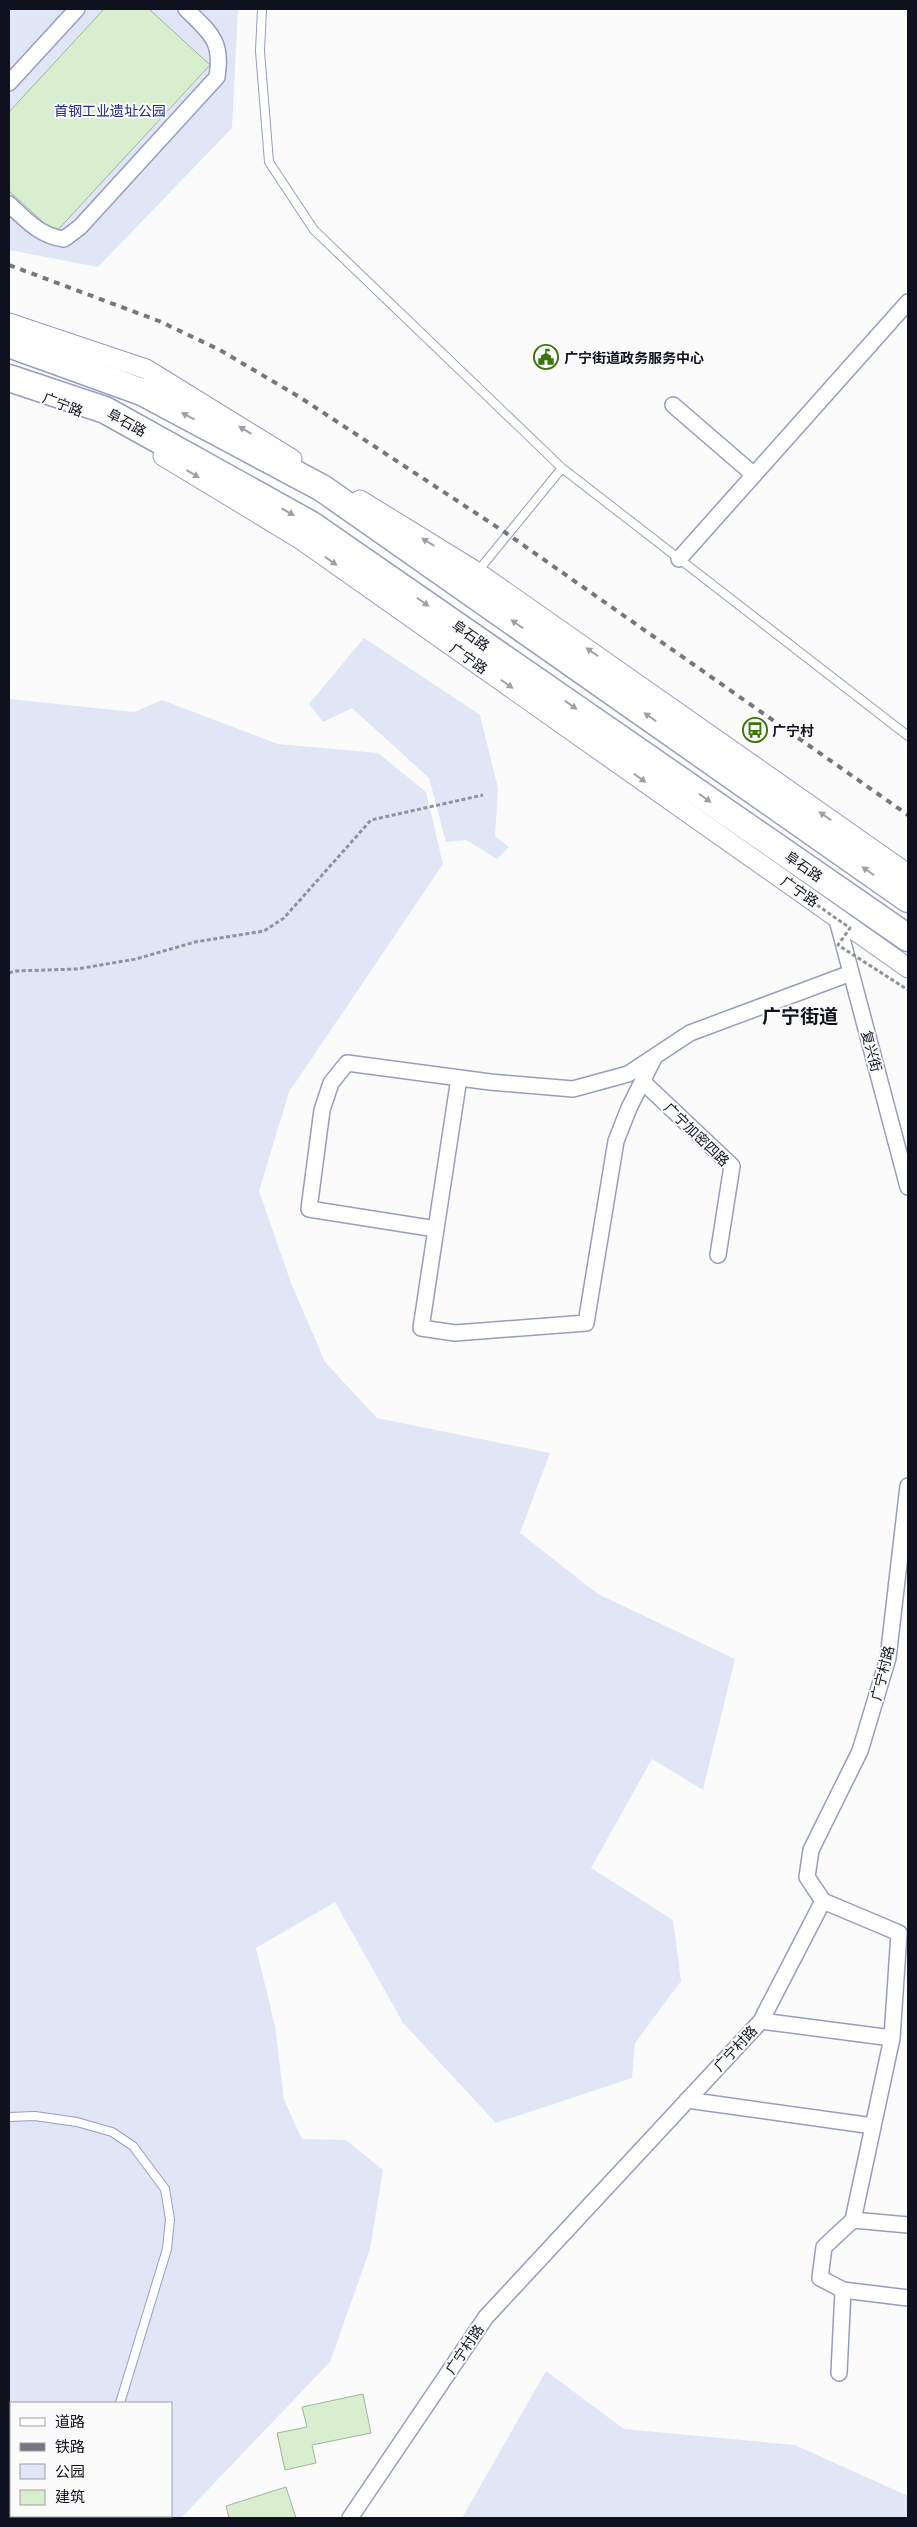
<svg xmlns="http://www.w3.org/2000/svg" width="917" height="2527" font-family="Inter,'Noto Sans SC',sans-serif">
	<rect width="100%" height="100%" fill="#fbfbfb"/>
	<!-- green -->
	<path fill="#e1e6f7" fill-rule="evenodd" d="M9,9H238L232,128L98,267L9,250Z
		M364,638L480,715L498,788L495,836L509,847L497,859L466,840L446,842L429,778L352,708L323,722L309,704Z
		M9,699L134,712L162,700L278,744L378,753L426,792L443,864L289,1092L259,1191L291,1283L325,1362L377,1418L550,1453L520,1533L598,1594L735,1659L703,1790L652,1759L591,1868L673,1920L681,1981L635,2043L632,2078L496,2123L403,2023L335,1902L256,1948L275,2026L284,2100L302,2139L346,2140L383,2170L370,2249L330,2362L181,2518H9ZM11,2403H171V2516H11Z
		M546,2371L624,2429L795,2445L908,2496V2518H462Z"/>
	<!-- building -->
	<path fill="#d8eece" stroke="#a1b697" d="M104,9H149L210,65L55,233L9,191V112Z
		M363,2394L371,2433L312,2445L316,2463L285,2470L277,2433L307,2427L302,2407Z
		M286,2487L296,2518H229L226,2506Z"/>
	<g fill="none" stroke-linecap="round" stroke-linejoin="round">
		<defs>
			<path id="service" d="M262,9L260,51L269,162L314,230L562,468L908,736
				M478,571L562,468
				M9,2117L35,2116L77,2122L112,2132L133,2146L165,2189L170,2219L167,2249L120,2403
				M50,2518L52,2516"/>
			<path id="minor" d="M9,83L77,9
				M9,204C26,220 40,236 64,239L80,227L217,77C223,40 210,33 186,9
				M673,405L753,474
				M679,559L908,302
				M836,916L908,1187
				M459,1078L436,1229L309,1209L322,1110L331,1083L347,1063L490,1082L573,1089L628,1074L690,1033L851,973
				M642,1081L732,1166L718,1255
				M436,1229L421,1328L455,1333L586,1323L616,1141L629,1108L654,1058
				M823,1901L899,1933L892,2038L853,2220L824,2247L820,2278L843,2290L839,2373
				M823,1901L807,1877L811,1850L860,1751L888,1658L908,1486
				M761,2021L892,2038
				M687,2100L873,2126
				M853,2220L908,2225
				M843,2290L908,2298
				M350,2518L486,2317L761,2021L823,1901"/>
			<path id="tertiary" d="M9,323L146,369L292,459
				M163,456L300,539L908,968
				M360,500L477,572L908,874"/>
			<path id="trunk" d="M9,344L142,392L322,488L908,899
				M9,378L105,410L310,524L908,938"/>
		</defs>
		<!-- service casing -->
		<use href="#service" stroke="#959ebf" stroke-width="10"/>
		<!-- minor casing -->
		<use href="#minor" stroke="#959ebf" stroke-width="18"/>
		<!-- tertiary casing -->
		<use href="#tertiary" stroke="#959ebf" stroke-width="21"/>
		<!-- trunk casing -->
		<use href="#trunk" stroke="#959ebf" stroke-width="29"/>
		<!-- path -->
		<path stroke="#909297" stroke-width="3" stroke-dasharray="4 2.5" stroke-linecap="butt" d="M9,973L16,971L77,969L136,959L195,942L264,931L284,918L371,820L483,795"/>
		<!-- service -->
		<use href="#service" stroke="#fff" stroke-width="8"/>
		<!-- minor -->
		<use href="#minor" stroke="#fff" stroke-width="15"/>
		<!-- tertiary -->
		<use href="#tertiary" stroke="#fff" stroke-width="19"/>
		<!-- trunk -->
		<use href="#trunk" stroke="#fff" stroke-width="26"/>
		<!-- rail -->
		<path stroke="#76777e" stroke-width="4" stroke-dasharray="6 6" stroke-linecap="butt" d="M9,265L159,321L220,350L301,398L506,533L908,815"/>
		<!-- path-bridge -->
		<path stroke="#909297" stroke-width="3" stroke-dasharray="4 2.5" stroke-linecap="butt" d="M817,905L850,928L838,945L908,990"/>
	</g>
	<!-- one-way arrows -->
	<defs><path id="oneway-solid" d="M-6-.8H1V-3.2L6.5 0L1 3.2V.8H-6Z" transform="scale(1.25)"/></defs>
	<g fill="#9fa0a5">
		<use href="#oneway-solid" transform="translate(188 416) rotate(-152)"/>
		<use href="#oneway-solid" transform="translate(245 430) rotate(-149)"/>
		<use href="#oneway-solid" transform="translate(193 474) rotate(31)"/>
		<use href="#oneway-solid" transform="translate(288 512) rotate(29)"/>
		<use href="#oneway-solid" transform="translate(428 542) rotate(-149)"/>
		<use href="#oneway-solid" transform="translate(331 561) rotate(35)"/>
		<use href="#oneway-solid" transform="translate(423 602) rotate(35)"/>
		<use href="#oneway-solid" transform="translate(517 624) rotate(-145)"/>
		<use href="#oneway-solid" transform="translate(592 652) rotate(-145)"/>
		<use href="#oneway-solid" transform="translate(507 684) rotate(35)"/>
		<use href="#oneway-solid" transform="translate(571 705) rotate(35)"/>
		<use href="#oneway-solid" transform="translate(650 717) rotate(-145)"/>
		<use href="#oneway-solid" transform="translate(640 778) rotate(35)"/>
		<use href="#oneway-solid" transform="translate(705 798) rotate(35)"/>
		<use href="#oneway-solid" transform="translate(825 816) rotate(-145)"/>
		<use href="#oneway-solid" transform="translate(868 871) rotate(-145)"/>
	</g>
	<!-- icons -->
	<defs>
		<symbol id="civic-ring" viewBox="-11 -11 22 22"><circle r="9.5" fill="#fbfbfb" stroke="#3c760b" stroke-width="1.5"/><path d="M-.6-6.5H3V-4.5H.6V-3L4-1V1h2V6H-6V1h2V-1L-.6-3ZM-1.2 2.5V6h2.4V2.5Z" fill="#3c760b"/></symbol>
		<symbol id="bus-ring" viewBox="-11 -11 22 22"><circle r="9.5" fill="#fbfbfb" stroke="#3c760b" stroke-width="1.5"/><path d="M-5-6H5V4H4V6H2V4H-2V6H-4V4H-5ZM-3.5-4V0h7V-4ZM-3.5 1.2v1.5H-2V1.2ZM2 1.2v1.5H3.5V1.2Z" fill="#3c760b"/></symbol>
	</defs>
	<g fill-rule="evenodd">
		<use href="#civic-ring" x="532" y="343" width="28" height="28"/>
		<use href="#bus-ring" x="741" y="716" width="28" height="28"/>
	</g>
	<g text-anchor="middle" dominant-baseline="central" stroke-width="4" stroke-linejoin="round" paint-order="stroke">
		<!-- park labels -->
		<g font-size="14" fill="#232a85" stroke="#fbfbfb">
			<text x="110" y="110">首钢工业遗址公园</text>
		</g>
		<!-- poi labels -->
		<g font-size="14" font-weight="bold" fill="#0f121e" stroke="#fbfbfb" text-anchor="start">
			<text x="564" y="357">广宁街道政务服务中心</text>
			<text x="772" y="730">广宁村</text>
		</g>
		<!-- street labels -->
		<g font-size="14" fill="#0f121e" stroke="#fbfbfb">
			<text transform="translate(63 404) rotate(21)">广宁路</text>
			<text transform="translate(127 422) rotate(29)">阜石路</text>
			<text transform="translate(471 635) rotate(35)">阜石路</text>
			<text transform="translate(469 658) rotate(35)">广宁路</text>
			<text transform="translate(804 866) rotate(35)">阜石路</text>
			<text transform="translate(800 891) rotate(35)">广宁路</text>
			<text transform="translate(872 1051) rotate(75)">复兴街</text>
			<text transform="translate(697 1134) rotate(44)">广宁加密四路</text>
			<text transform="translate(882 1673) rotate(-76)">广宁村路</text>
			<text transform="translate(735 2048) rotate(-47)">广宁村路</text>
			<text transform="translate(464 2349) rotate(-56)">广宁村路</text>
		</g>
		<!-- district labels -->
		<g font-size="19" font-weight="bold" fill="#0f121e" stroke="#fbfbfb">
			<text x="800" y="1016">广宁街道</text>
		</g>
	</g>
	<!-- border -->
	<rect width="917" height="2527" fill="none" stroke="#0f121e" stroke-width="20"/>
	<!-- legend -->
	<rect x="10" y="2402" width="162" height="115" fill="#fbfbfb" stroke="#9d9ea3"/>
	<rect x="20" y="2418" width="25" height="8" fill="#ffffff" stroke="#9d9ea3"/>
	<text x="55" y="2427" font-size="15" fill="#0f121e">道路</text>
	<rect x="20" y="2443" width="25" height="8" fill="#76777e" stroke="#9d9ea3"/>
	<text x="55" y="2452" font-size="15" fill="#0f121e">铁路</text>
	<rect x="20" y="2464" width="25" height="15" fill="#e1e6f7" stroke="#9d9ea3"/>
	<text x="55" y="2477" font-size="15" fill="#0f121e">公园</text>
	<rect x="20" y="2490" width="25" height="15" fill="#d8eece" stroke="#9d9ea3"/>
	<text x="55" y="2502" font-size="15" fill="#0f121e">建筑</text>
</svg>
